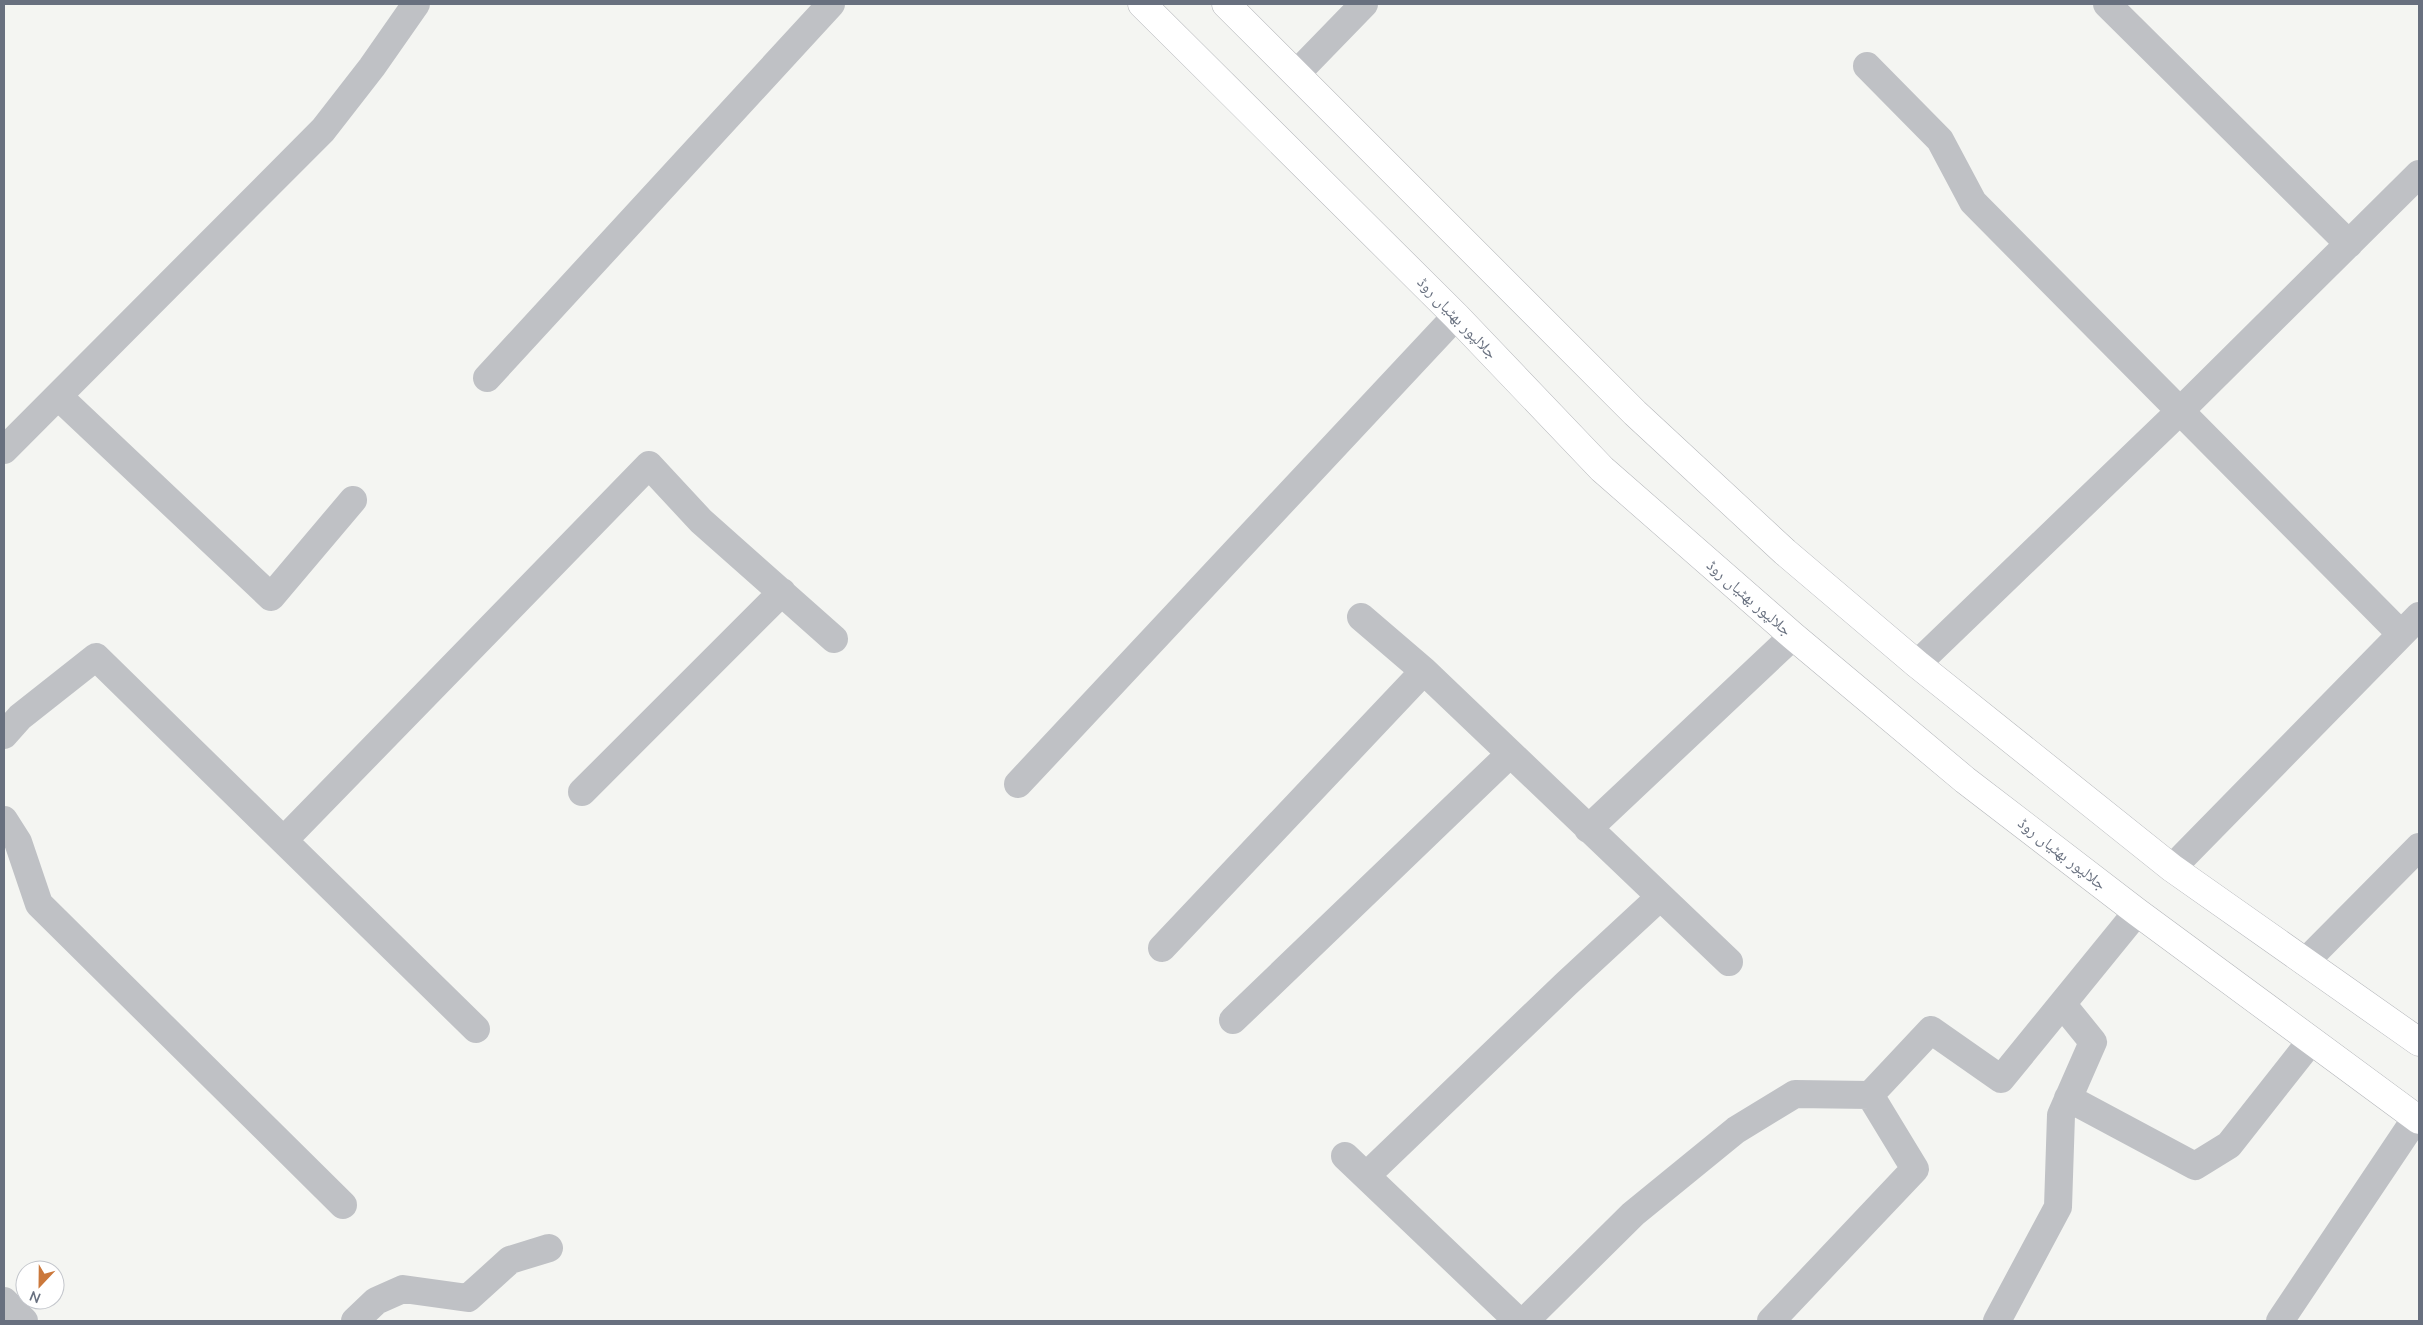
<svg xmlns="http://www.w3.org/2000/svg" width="2423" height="1325" font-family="'Nunito Sans','Noto Naskh Arabic',sans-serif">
	<rect width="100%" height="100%" fill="#f4f5f2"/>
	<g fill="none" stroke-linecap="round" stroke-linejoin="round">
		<defs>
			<path id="primary" d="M1142,4L1456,316L1602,469L1793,636L1965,780L2137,912L2419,1120
				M1226,4L1635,413L1785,552L1917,664L2172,868L2419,1042"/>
		</defs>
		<!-- primary casing -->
		<use href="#primary" stroke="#b4b6ba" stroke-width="29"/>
		<!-- minor -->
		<path stroke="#bfc1c5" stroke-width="28" d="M2107,4L2349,244
			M1867,66L1940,140L1973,202L2401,634
			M1296,74L1364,4
			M487,378L831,4
			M58,396L271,597L353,500
			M4,450L323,130L372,67L416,4
			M1361,617L1424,671L1729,962
			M1917,664L2180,411L2419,174
			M4,735L20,717L96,657L476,1029
			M1018,784L1456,316
			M582,792L782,592
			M4,820L18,842L39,904L343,1205
			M1588,829L1793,636
			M284,840L649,465L701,521L834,639
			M2172,868L2419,616
			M1162,948L1424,671
			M2305,962L2419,847
			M1233,1020L1510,754
			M2068,1098L2195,1166L2229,1145L2311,1041
			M1345,1156L1518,1321
			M1366,1176L1566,984L1660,897
			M4,1301L24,1321
			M355,1321L376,1301L403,1289L468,1298L510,1260L549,1248
			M1525,1321L1633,1214L1736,1130L1795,1094L1870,1095L1931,1030L2001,1079L2137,912
			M1771,1321L1915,1169L1870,1095
			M1997,1321L2058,1207L2061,1115L2093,1042L2063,1005
			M2280,1321L2416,1118"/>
		<!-- primary -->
		<use href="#primary" stroke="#fff" stroke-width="28"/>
	</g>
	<g text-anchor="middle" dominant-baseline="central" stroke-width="5" stroke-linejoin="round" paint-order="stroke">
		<!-- street labels -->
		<g font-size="16" fill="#68707f" stroke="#fff">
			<text transform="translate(1457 318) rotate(46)">جلالپور بھٹیاں روڈ</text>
			<text transform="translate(1749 598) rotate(41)">جلالپور بھٹیاں روڈ</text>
			<text transform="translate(2062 854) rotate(38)">جلالپور بھٹیاں روڈ</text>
		</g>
	</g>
	<!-- border -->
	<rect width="2423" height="1325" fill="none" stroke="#68707f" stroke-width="10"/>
	<!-- north arrow -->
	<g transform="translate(40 1285) rotate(202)"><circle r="24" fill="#ffffff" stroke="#c3c6cc"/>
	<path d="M0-4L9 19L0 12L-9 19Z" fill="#cb783b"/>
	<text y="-8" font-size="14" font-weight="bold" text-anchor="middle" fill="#68707f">N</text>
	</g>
</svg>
